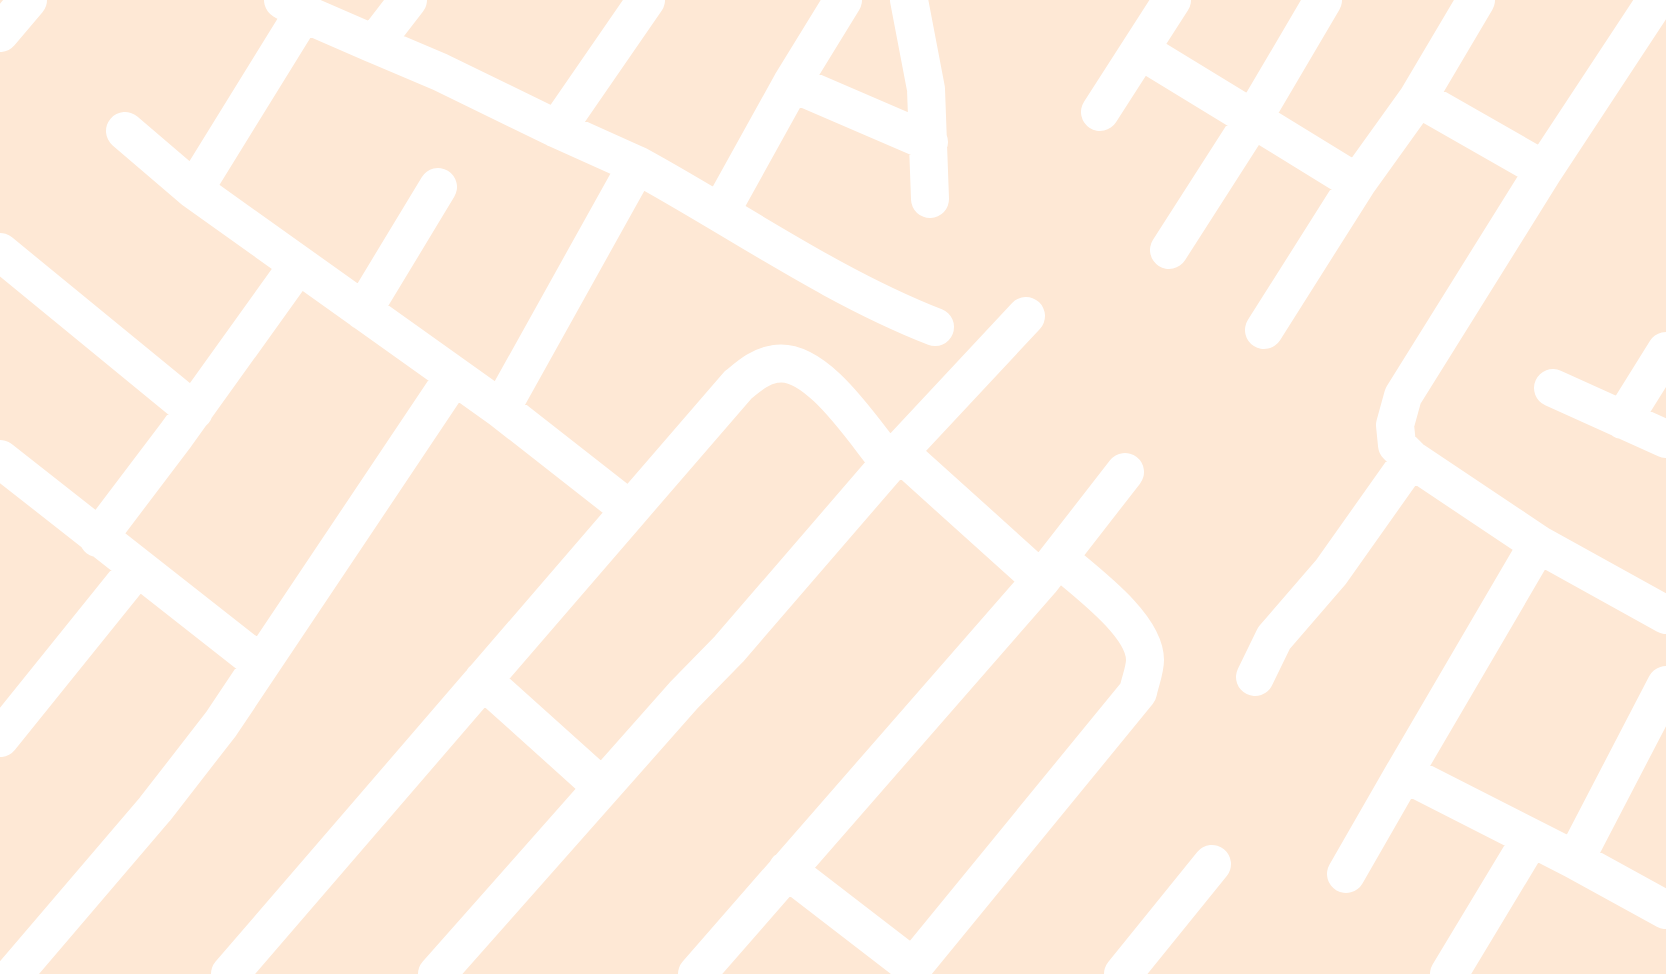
<svg xmlns="http://www.w3.org/2000/svg" width="1666" height="974" font-family="Barlow,sans-serif">
	<rect width="100%" height="100%" fill="#fee8d5"/>
	<g fill="none" stroke-linecap="round" stroke-linejoin="round">
		<!-- minor -->
		<path stroke="#fff" stroke-width="38" d="M283,0L312,17L374,44L408,0
			M646,0L557,129L637,165L501,409L630,510L738,385C749,376 760,366 775,364C817,356 865,434 889,462
			M909,0L926,89L930,199
			M1656,0L1544,170L1403,396L1395,425L1397,445L1411,459L1538,544L1666,615
			M0,33L28,0
			M374,44L440,72L557,129
			M1140,50L1253,119L1323,0
			M792,83L929,142
			M1418,98L1476,0
			M1100,112L1172,0
			M125,131L194,190L501,409
			M637,165C736,219 830,286 935,327
			M194,190L304,12
			M721,211L792,83L843,0
			M1169,250L1253,119L1357,183L1418,98L1544,170
			M0,252L194,411
			M363,311L438,187
			M1264,330L1357,183
			M1553,388L1666,439
			M1623,420L1666,351
			M899,452L1026,316
			M0,459L261,664
			M98,538L176,435L298,265
			M1538,544L1404,773L1575,860L1666,685
			M1255,677L1274,638L1331,572L1411,459
			M483,680L602,787
			M0,738L137,568
			M1575,860L1666,910
			M787,870L913,967L1138,692C1140,682 1145,670 1145,660C1145,624 1083,580 1058,558
			M1346,874L1404,773
			M14,974L155,809L221,724L454,376
			M230,974L630,510
			M437,974L684,695L729,649L899,452L1041,580
			M697,974L1041,580L1125,472
			M1123,974L1212,864
			M1449,974L1531,838"/>
	</g>
</svg>
